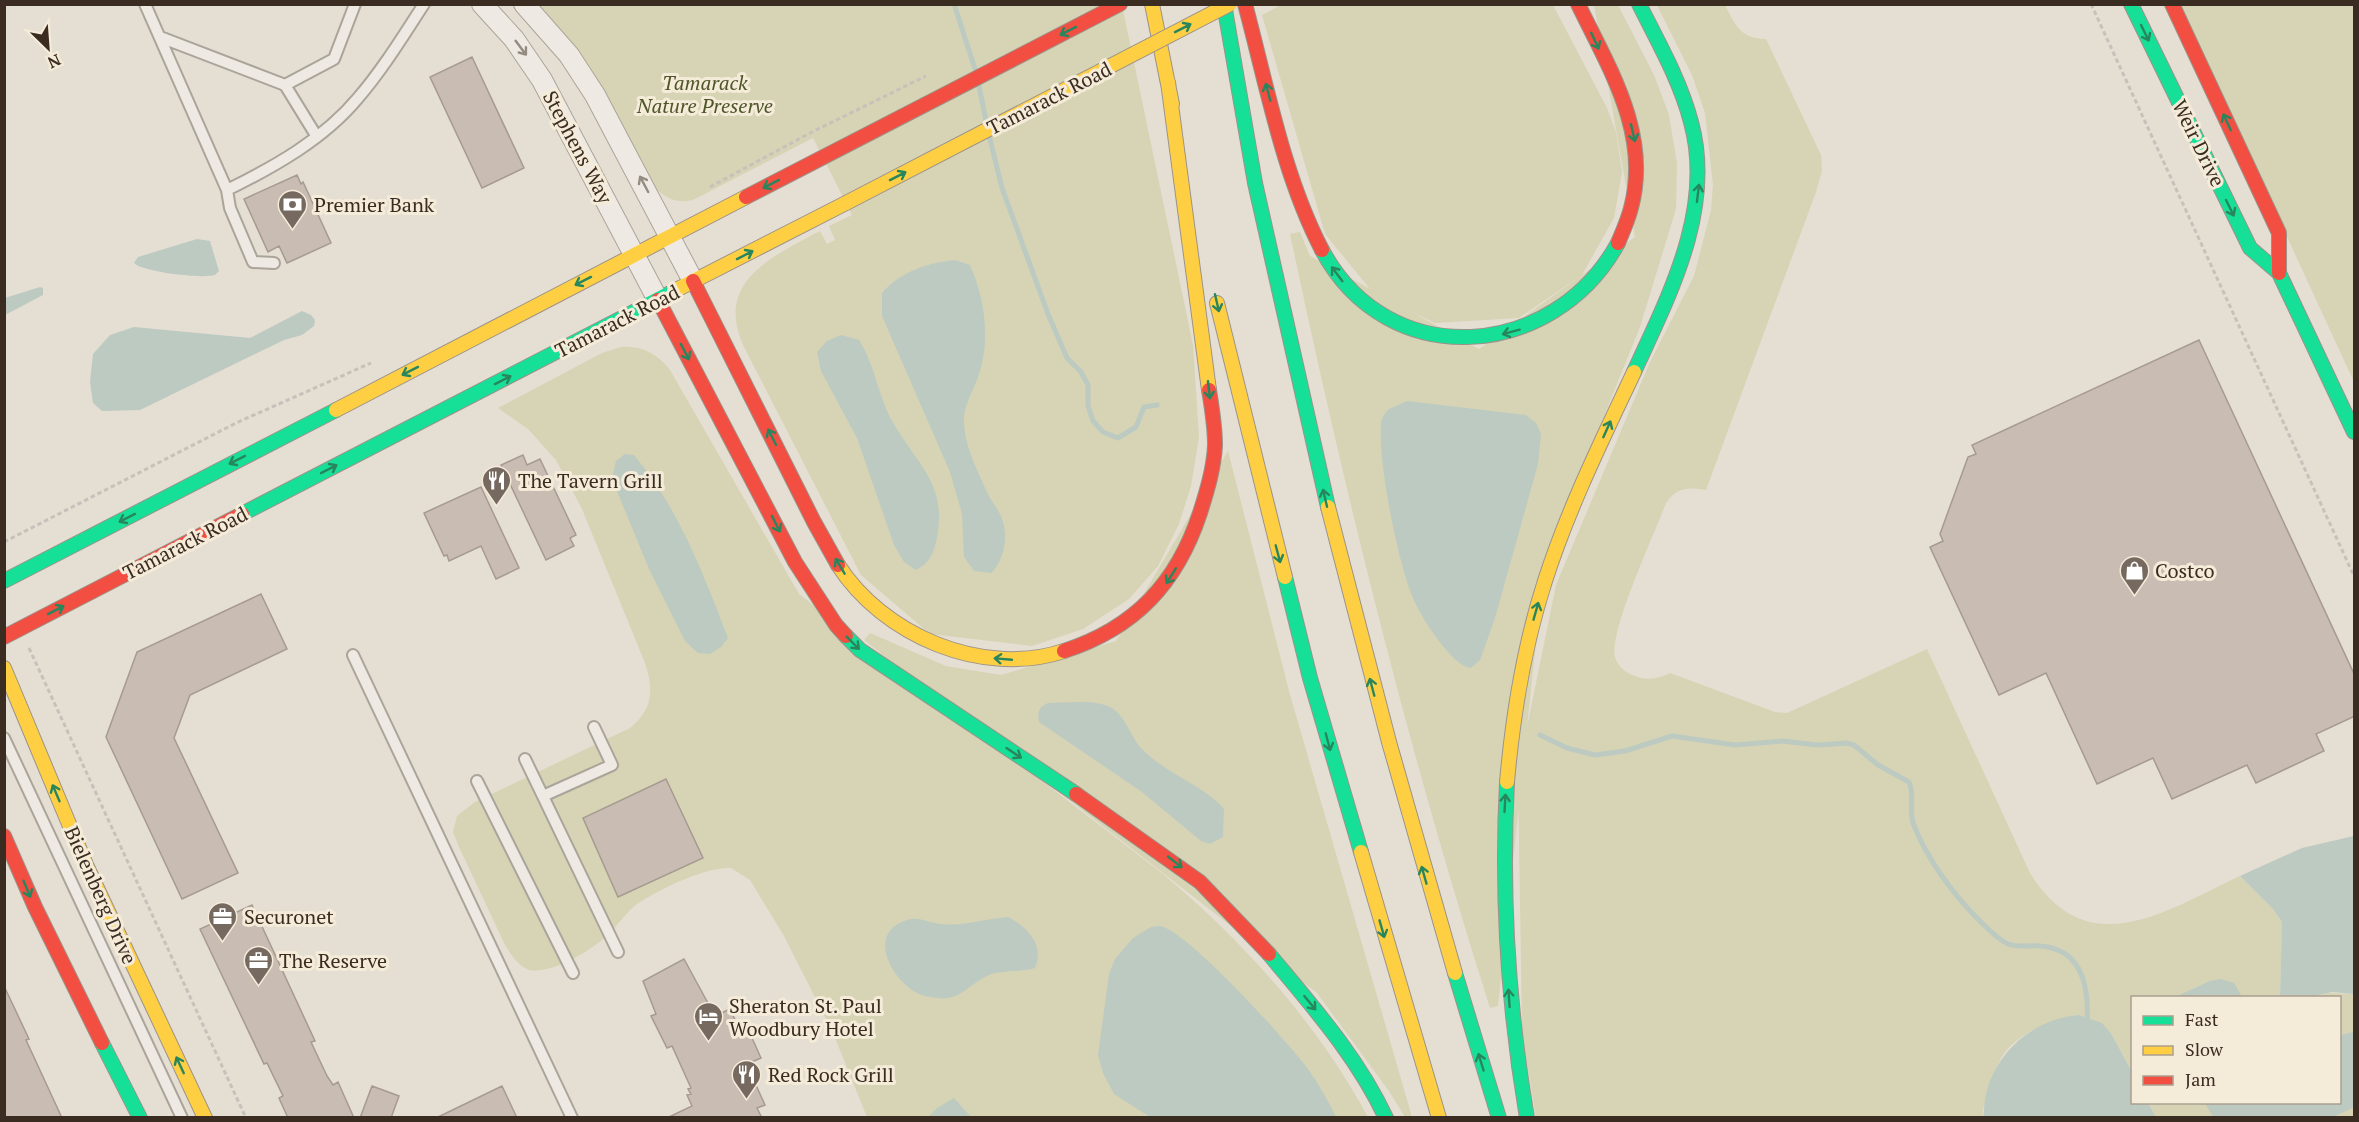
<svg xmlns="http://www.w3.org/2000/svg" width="2359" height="1122" font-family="'PT Serif',serif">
	<rect width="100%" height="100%" fill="#e5ded2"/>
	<!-- green -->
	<path fill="#d6d4b5" d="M1283,4L1553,5L1607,108L1616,132L1622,172L1614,218L1582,275L1519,318L1435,323L1374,294L1325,234L1262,15Z
		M537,5H1122L1193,345L1199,437L1191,486L1179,524L1158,566L1129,599L1083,629L1032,646L930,634L861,575L745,349C713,283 769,258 820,231L827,244L835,240L829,226L852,215L813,138L695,199C679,205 665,198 654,187Z
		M1594,5H1618L1654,75L1669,115L1677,163L1676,209L1640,327L1544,565L1498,1006L1490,1008C1409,753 1345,495 1290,234L1300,232L1310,256L1479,349L1635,237Z
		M1657,5H1725C1735,25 1741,39 1766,39L1821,155L1822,171L1816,192L1706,490C1688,487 1677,487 1666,503C1655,533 1609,631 1615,657C1617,665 1623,670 1630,674C1644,681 1656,680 1670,673L1775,712L1787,713L1927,649L2030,873C2088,966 2167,910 2240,876L2273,909L2282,922L2280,997L2132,998V1072L2112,1035L2079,1015C2055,1017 2020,1033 2005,1052C1994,1067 1990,1092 1983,1109L1984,1117L1536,1118L1522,1032L1518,771L1556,585L1650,362L1694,276L1711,210L1713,185L1705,113L1692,75Z
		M2180,5H2354V382Z
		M621,347C641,345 658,354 670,370L799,594L1163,874C1245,943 1317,1023 1368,1117H867L833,1033L784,936L750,880L731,868C704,867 660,889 637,904C625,913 617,927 605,937C591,951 546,977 527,969C517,965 511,954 505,945L459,847L453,832L457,816L475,802L630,728C653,709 654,690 645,663L582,509L556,460L528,429L498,408L602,353Z
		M1228,451L1289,691L1412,1117H1405L1389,1091L1317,993L864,640L870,633L946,666L1001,675L1116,641Z
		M2328,993L2354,994V1117H2156L2148,1103L2340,1102V998L2310,997Z"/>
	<!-- water -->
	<path fill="#bccac1" d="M197,239L210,241L219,271L215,275C202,279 143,272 134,263L138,257Z
		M955,260L970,265C985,299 991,340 978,377C973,392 962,408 964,424C965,447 979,474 988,494C992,503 1001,512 1003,522C1008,538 1004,561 991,573L974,571L964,557L962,514L950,472L882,316V293C901,271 928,263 955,260Z
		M40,287L43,288V295L5,315V298Z
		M302,311L311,315L315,320L314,326L302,335L284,340L140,410L102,411L93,403L90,382L93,354L110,335L134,327L250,338Z
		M841,335L859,340C875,365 878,395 892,421C918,466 949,485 936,542C933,555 928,564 916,570L904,562L894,545L857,438L821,371L817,352L827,341Z
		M1407,401L1526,415L1536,423L1541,434L1538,464L1495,618L1480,660L1471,668C1452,666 1421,617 1414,600C1398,565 1378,462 1381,425C1381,418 1385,413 1389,409Z
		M625,454L634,455C679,509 703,573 728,638L721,647L710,654L698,653L685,641L649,569L612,479L616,461Z
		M1048,703C1066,703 1096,699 1112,708C1126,717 1131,738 1142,749C1166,774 1205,786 1224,809L1223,837L1210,844L1201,841L1142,792L1039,722C1037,712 1039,707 1048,703Z
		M2354,836V994L2332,992L2310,997H2280L2282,922L2273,909L2240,876L2302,848Z
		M1008,917C1027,927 1045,944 1035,968C1020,973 999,969 985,977C968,986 959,1001 937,998C931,997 923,996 919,994C893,982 866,935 904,921C917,916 923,921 935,923C960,928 983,919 1008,917Z
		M1160,926C1187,930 1288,1042 1308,1069C1319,1084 1328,1101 1336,1117H1150L1114,1094L1103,1073L1098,1055L1109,974L1115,959L1133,938L1151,927Z
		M2221,979L2234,983L2242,997H2175L2210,981Z
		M2079,1015L2102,1023L2112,1035L2132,1072V1102L2148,1103L2156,1117H1984C1982,1065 2026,1019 2079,1015Z
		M2354,1032V1107L2333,1117H2213L2205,1103L2340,1102V1035Z
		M954,1098L971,1117H928L937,1108Z"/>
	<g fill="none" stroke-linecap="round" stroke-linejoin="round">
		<!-- stream -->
		<path stroke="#bccac1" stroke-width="5" d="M954,4L975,69
			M979,86L986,121
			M990,139L1002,188L1048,314L1067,358L1081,372L1088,385V406L1093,421L1103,432L1118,438L1136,427L1144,407L1157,405
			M1540,735L1567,748L1595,755L1625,751L1672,736L1735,745L1782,741L1818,745L1847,743L1854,745L1878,765L1909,782C1915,794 1909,809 1913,823C1927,860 1955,897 1983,924C1991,932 1999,940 2008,944C2019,948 2030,945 2040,946C2083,949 2089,988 2087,1022"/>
	</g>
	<!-- building -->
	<path fill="#c9bdb3" stroke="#a69a91" stroke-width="1.5" d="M472,57L524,168L482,188L430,77Z
		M297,175L301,184L303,182L331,243L287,263L279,246L268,252L244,199Z
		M2199,340L2355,676V716L2316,734L2324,751L2256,783L2247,765L2172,799L2153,758L2097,784L2046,673L1999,695L1930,547L1943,541L1940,534L1968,457L1976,454L1972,445Z
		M523,455L527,465L540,459L576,535L570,538L574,546L546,560L501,465Z
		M481,487L519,568L496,579L481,546L449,561L447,555L444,556L424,513Z
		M261,594L287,649L190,695L174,738L238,873L182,899L106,737L137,652Z
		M666,779L703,858L618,897L583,818Z
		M252,905L315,1041L311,1042L327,1076L333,1085L338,1082L354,1118H288L279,1098L283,1096L267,1063L264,1064L200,929Z
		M684,959L715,1016L730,1009L737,1024L744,1020L761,1058L749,1063L753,1070L750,1072L765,1105L757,1108L762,1118H667L692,1106L687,1095L691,1094L688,1089L691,1088L672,1046L667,1048L651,1016L656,1014L643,981Z
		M4,986L29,1039L26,1040L62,1118H4Z
		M372,1086L399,1096L391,1118H360Z
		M502,1086L517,1118H436Z"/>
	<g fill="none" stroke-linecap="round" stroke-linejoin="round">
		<defs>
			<path id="lane" d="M145,4L227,190L230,208L253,262L274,263
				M160,37L285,85
				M317,137L285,85L334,59L355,4
				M227,190C274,167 324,139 358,98C383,69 403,36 424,4
				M353,655L572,1118
				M4,738L182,1118
				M525,759L618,952
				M477,781L573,973
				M543,796L612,765L594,727"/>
			<path id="street" d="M482,4L514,39L542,80L658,300
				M524,4L569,55L595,95L693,281"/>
			<path id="fast" d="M1224,4L1255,183L1328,507
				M2131,4L2250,248L2279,273L2354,432
				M1322,250C1388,374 1554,360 1618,243
				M1634,372C1669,295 1715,209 1691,122C1680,80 1658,42 1639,4
				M242,514L674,291
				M1285,577L1310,678L1361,852
				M4,581L336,410
				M846,636L860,650L1076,794
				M1507,782C1501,896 1508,1006 1527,1118
				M1269,954C1312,1006 1357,1056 1386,1118
				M1455,973L1499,1118
				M102,1043L140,1118"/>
			<path id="slow" d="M1152,4L1172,104
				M1168,82L1209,390
				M674,291L846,203
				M1217,303L1285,577
				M336,410L746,197
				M1328,507L1389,742L1455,973
				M838,565C883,635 982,678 1064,651
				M4,668L87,867L205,1118
				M1507,782C1513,714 1524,646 1545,581C1568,509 1602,440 1634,372
				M1361,852L1439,1118"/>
			<path id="jam" d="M1245,4C1267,86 1283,175 1322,250
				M1578,4C1609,68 1651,134 1631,208C1628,220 1623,231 1618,243
				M2172,4L2279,233V273
				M746,197L1120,4
				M693,281L814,522L838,565
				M658,300L795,562L836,625L846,636
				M4,637L242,514
				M1064,651C1135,628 1177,583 1200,513C1207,491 1214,468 1215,445C1215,427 1212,408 1209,390
				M1076,794L1200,882L1269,954
				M4,836L35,907L102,1043"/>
		</defs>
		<!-- lane casing -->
		<use href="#lane" stroke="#aba49a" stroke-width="14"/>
		<!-- street casing -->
		<use href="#street" stroke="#aba49a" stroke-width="22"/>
		<!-- fast casing -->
		<use href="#fast" stroke="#9b938a" stroke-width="16"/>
		<!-- slow casing -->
		<use href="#slow" stroke="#9b938a" stroke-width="16"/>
		<!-- jam casing -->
		<use href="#jam" stroke="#9b938a" stroke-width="16"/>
		<!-- path -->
		<path stroke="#c6c1ba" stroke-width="3" stroke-dasharray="4.5 3" stroke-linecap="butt" d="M2091,4L2354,576
			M710,187L810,133L926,76
			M4,542L236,423L371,363
			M29,648L246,1118"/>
		<!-- lane -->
		<use href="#lane" stroke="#eeeae3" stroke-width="10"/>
		<!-- street -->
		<use href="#street" stroke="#eeeae3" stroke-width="20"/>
		<!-- fast -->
		<use href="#fast" stroke="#16e098" stroke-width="14"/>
		<!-- slow -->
		<use href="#slow" stroke="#ffcf43" stroke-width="14"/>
		<!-- jam -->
		<use href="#jam" stroke="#f24e42" stroke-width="14"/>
		<defs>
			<path id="slow-bridge" d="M846,203L1230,4"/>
		</defs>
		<!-- slow-bridge casing -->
		<use href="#slow-bridge" stroke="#9b938a" stroke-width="16" stroke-linecap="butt"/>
		<!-- slow-bridge -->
		<use href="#slow-bridge" stroke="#ffcf43" stroke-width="14"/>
	</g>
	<!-- one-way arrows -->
	<defs><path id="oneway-shaft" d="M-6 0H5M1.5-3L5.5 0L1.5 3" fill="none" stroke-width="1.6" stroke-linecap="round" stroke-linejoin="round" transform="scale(1.5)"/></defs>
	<g stroke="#28865d">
		<use href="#oneway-shaft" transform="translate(1183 28) rotate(-27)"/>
		<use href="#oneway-shaft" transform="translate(1068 31) rotate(153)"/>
		<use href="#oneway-shaft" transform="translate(2145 33) rotate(64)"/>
		<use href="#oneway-shaft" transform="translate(1595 41) rotate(65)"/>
		<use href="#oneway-shaft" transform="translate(1268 92) rotate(-105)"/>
		<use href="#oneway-shaft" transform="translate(2227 122) rotate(-115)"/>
		<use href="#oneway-shaft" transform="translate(1633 133) rotate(77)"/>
		<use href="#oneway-shaft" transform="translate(898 176) rotate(-27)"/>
		<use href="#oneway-shaft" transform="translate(771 184) rotate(153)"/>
		<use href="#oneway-shaft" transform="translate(1698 193) rotate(-83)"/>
		<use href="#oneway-shaft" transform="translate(2230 208) rotate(64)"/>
		<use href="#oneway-shaft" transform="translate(745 255) rotate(-27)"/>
		<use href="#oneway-shaft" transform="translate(1337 274) rotate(-127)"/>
		<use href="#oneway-shaft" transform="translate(583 281) rotate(153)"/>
		<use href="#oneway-shaft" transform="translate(1217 303) rotate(77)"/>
		<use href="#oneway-shaft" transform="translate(1511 332) rotate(165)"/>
		<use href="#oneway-shaft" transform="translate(685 352) rotate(62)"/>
		<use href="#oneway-shaft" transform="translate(410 371) rotate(153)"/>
		<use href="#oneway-shaft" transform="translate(503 380) rotate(-27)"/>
		<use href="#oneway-shaft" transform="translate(1209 390) rotate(83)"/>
		<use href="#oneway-shaft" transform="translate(1607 429) rotate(-66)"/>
		<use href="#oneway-shaft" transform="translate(772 437) rotate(-117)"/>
		<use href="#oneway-shaft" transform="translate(237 460) rotate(153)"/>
		<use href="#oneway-shaft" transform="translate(329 469) rotate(-27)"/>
		<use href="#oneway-shaft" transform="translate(1325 498) rotate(-103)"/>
		<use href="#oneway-shaft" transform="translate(127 518) rotate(153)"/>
		<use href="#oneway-shaft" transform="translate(776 524) rotate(63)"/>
		<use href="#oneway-shaft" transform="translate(1278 554) rotate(75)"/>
		<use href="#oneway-shaft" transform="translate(840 566) rotate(-121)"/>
		<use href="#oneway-shaft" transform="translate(1171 576) rotate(122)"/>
		<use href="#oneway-shaft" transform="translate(56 610) rotate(-27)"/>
		<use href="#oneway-shaft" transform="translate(1536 611) rotate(-74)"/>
		<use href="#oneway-shaft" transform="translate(853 643) rotate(45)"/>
		<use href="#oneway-shaft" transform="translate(1003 659) rotate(-175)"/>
		<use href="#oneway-shaft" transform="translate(1372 687) rotate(-105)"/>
		<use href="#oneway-shaft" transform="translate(1328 742) rotate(75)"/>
		<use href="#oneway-shaft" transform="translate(1014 753) rotate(34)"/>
		<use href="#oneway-shaft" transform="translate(56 793) rotate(-113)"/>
		<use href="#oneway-shaft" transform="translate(1505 803) rotate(-87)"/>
		<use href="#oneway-shaft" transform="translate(1175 862) rotate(38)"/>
		<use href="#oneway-shaft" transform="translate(1424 875) rotate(-106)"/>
		<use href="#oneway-shaft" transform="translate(27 889) rotate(67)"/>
		<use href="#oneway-shaft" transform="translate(1382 929) rotate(74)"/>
		<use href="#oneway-shaft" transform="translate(1509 998) rotate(-94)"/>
		<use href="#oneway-shaft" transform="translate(1310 1003) rotate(51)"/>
		<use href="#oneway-shaft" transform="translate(1481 1062) rotate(-107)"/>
		<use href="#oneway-shaft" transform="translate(180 1065) rotate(-115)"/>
	</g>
	<g stroke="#948b82">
		<use href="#oneway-shaft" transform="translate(521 48) rotate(53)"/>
		<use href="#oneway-shaft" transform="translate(644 184) rotate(-118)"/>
	</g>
	<!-- icons -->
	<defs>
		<symbol id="bank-pin" viewBox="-11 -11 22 30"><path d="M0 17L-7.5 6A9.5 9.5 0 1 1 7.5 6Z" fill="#766a60" stroke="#f5ebd9"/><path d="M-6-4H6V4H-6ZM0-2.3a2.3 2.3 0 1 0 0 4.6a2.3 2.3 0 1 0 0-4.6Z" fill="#fff"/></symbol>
		<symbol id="restaurant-pin" viewBox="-11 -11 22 30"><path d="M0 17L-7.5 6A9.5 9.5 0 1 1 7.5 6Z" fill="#766a60" stroke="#f5ebd9"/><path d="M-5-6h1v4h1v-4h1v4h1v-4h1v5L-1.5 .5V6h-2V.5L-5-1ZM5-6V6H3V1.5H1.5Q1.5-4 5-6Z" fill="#fff"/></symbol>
		<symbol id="shop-pin" viewBox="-11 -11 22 30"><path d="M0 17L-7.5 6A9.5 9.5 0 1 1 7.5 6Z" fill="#766a60" stroke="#f5ebd9"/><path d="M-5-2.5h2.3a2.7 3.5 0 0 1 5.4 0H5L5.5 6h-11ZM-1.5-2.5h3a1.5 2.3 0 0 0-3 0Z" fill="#fff"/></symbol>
		<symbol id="office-pin" viewBox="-11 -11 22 30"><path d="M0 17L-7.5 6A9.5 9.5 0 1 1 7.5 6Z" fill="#766a60" stroke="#f5ebd9"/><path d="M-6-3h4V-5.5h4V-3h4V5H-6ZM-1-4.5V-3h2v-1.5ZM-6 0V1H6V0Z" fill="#fff"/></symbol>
		<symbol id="hotel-pin" viewBox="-11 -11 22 30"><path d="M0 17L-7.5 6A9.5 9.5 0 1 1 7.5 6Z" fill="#766a60" stroke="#f5ebd9"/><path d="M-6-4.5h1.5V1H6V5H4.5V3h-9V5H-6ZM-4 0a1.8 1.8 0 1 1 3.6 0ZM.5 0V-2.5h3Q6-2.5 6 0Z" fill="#fff"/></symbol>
	</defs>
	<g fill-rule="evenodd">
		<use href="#bank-pin" x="276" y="188" width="33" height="45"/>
		<use href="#restaurant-pin" x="480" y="464" width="33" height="45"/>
		<use href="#shop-pin" x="2118" y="554" width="33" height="45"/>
		<use href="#office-pin" x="206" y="900" width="33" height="45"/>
		<use href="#office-pin" x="242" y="944" width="33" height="45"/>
		<use href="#hotel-pin" x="692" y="1000" width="33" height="45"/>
		<use href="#restaurant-pin" x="730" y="1058" width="33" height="45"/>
	</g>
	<g text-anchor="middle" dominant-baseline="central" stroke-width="6" stroke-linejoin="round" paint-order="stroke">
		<!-- park labels -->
		<g font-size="20" font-style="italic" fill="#4e5629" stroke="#f5ebd9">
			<text x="705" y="82">Tamarack<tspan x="705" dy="23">Nature Preserve</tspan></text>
		</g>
		<!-- street labels -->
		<g font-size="20" fill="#3b2c22" stroke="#f5ebd9">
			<text transform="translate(1049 98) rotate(-27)">Tamarack Road</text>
			<text transform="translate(2199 143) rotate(64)">Weir Drive</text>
			<text transform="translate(578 147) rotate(62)">Stephens Way</text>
			<text transform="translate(617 321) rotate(-27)">Tamarack Road</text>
			<text transform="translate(185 543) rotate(-27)">Tamarack Road</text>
			<text transform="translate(101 895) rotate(66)">Bielenberg Drive</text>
		</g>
		<!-- poi labels -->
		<g font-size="20" fill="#3b2c22" stroke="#f5ebd9" text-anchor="start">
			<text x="314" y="204">Premier Bank</text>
			<text x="518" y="480">The Tavern Grill</text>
			<text x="2155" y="570">Costco</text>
			<text x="244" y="916">Securonet</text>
			<text x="279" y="960">The Reserve</text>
			<text x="729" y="1005">Sheraton St. Paul<tspan x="729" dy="23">Woodbury Hotel</tspan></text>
			<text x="768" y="1074">Red Rock Grill</text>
		</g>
	</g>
	<!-- border -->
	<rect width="2359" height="1122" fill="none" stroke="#3b2c22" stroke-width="12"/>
	<!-- legend -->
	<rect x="2131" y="996" width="210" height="108" fill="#f5ebd9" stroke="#ab9f90" stroke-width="1.5"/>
	<rect x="2143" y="1016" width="30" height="9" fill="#16e098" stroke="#ab9f90" stroke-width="1.5"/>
	<text x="2185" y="1026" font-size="18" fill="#3b2c22">Fast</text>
	<rect x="2143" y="1046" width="30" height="9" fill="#ffcf43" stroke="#ab9f90" stroke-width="1.5"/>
	<text x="2185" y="1056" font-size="18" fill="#3b2c22">Slow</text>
	<rect x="2143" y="1076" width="30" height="9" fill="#f24e42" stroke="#ab9f90" stroke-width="1.5"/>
	<text x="2185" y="1086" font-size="18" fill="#3b2c22">Jam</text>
	<!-- north arrow -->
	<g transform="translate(48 48) rotate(155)" stroke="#f5ebd9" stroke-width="4.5" paint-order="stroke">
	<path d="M0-4.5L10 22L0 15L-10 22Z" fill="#3b2c22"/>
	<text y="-9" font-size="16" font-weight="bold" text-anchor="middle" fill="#3b2c22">N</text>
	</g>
</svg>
